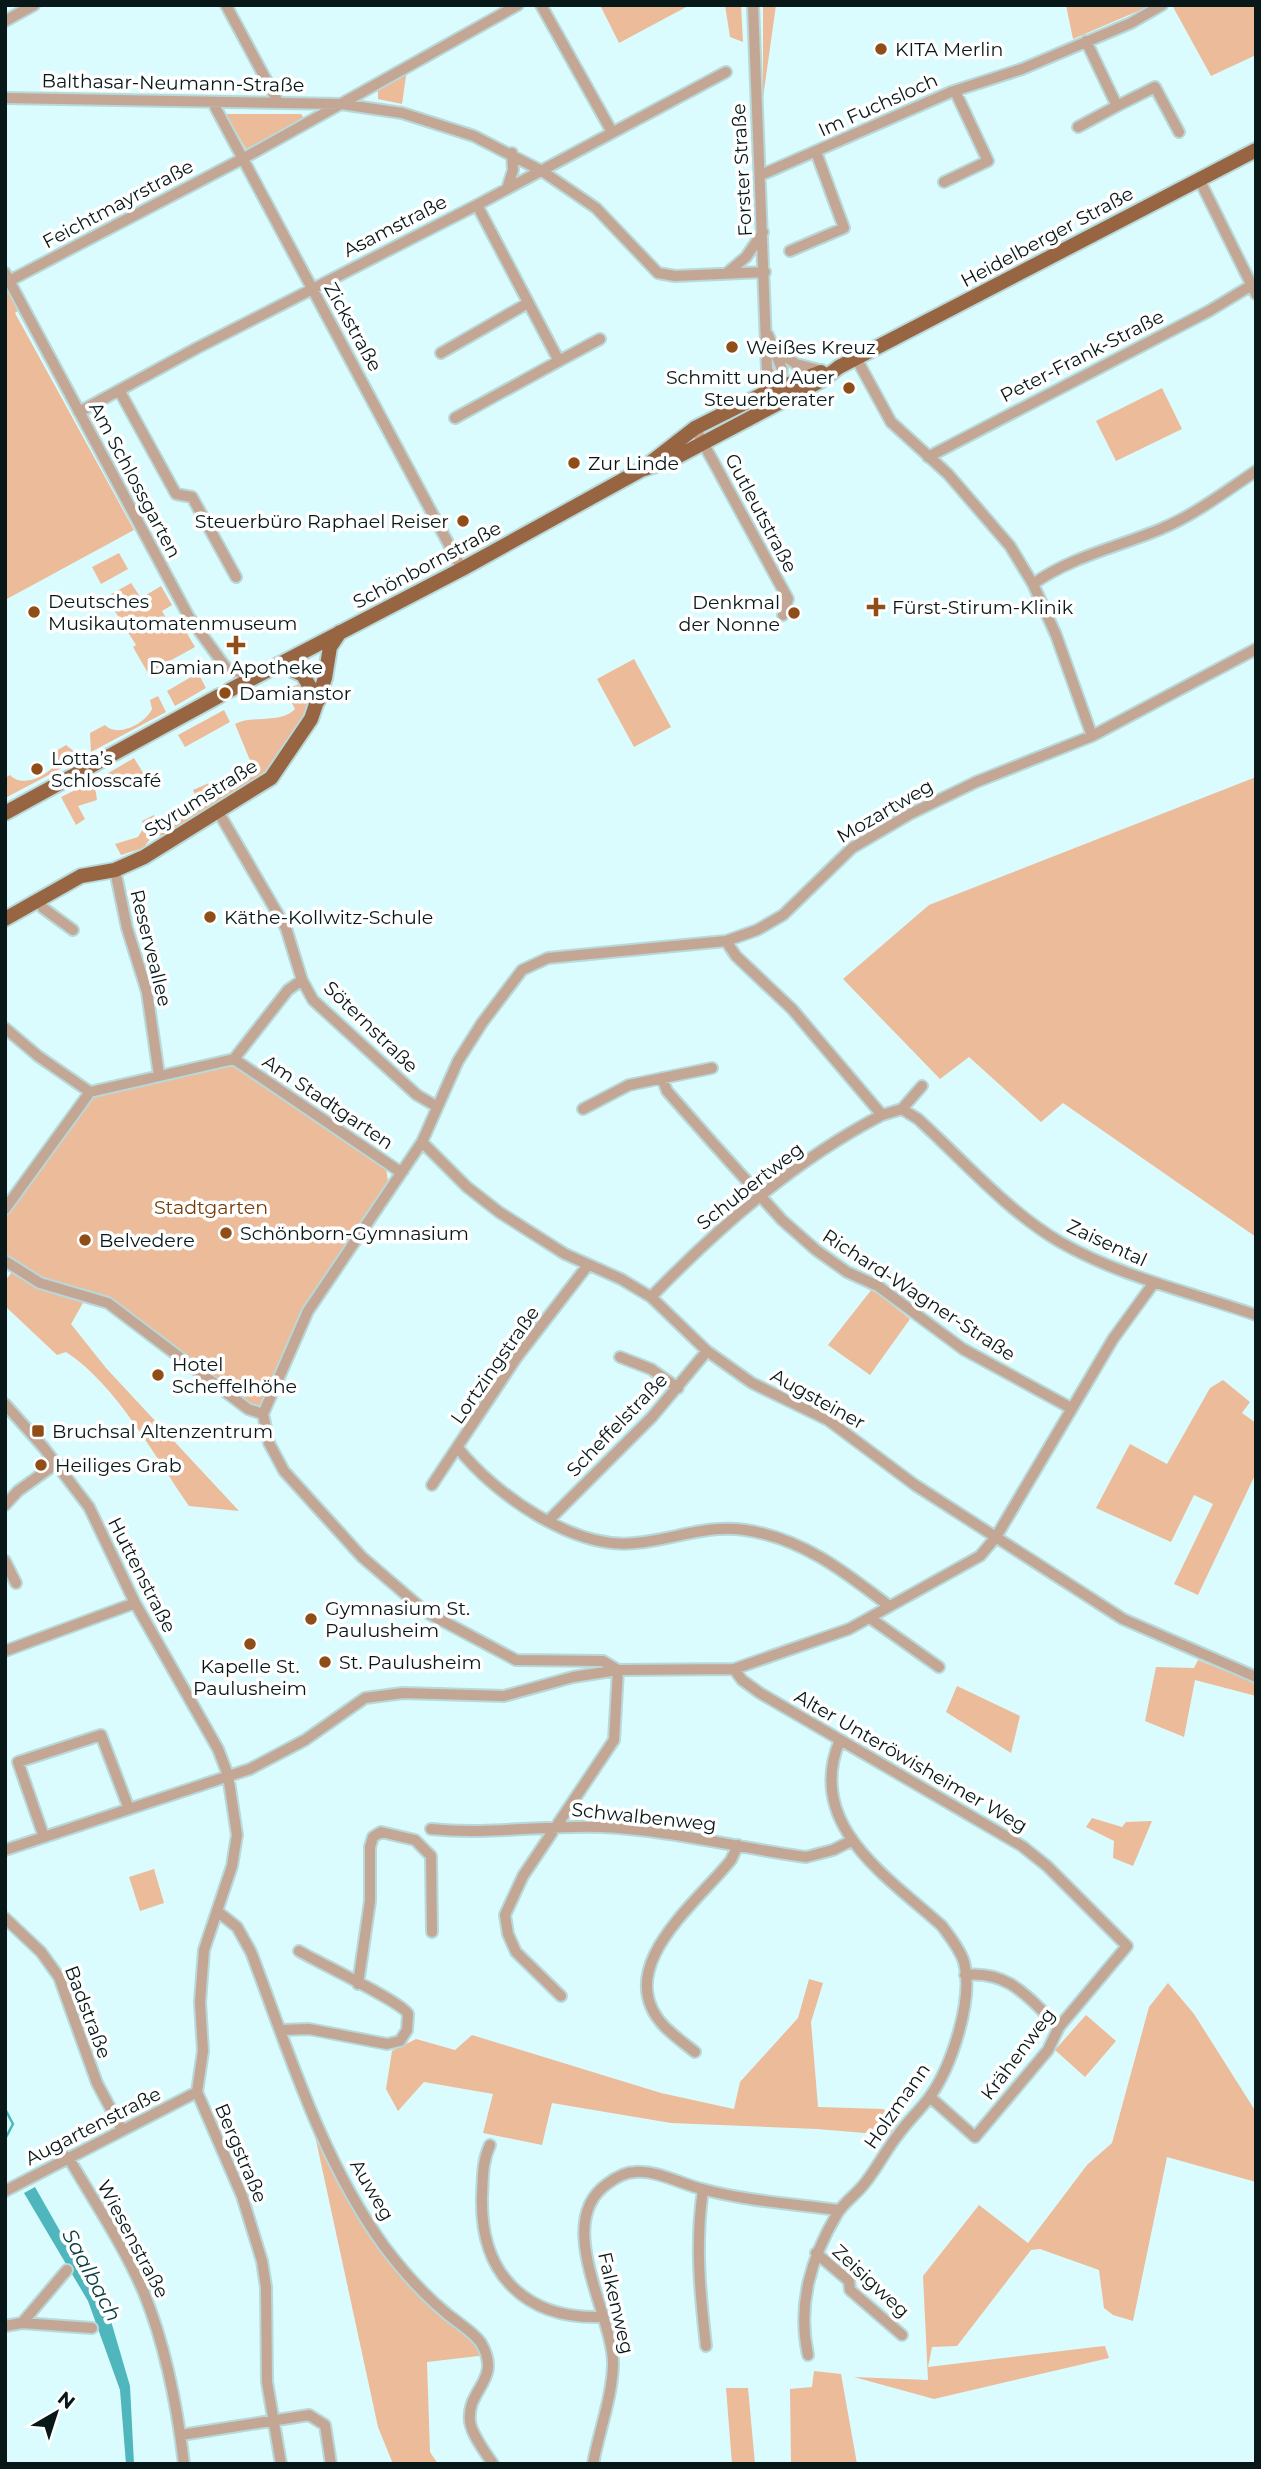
<svg xmlns="http://www.w3.org/2000/svg" width="1261" height="2469" font-family="Montserrat,sans-serif">
	<rect width="100%" height="100%" fill="#dafcfe"/>
	<!-- green -->
	<path fill="#ebbb9a" d="M600,5H690L619,43Z
		M725,5H741L743,42L730,37Z
		M763,5H776L763,98Z
		M1066,5H1152L1073,39Z
		M1172,5H1256V55L1211,76Z
		M407,69L402,104L378,99V86Z
		M226,114H301L304,118L246,149Z
		M5,283L19,310L15,313L134,530L5,600Z
		M1162,388L1182,429L1116,461L1096,421Z
		M119,553L128,569L101,584L92,567Z
		M131,583L141,598L161,586L172,605L162,611L169,623L178,618L195,647L148,673L133,647L136,645L106,597Z
		M634,659L671,727L634,747L597,679Z
		M198,673L206,688L175,706L167,691Z
		M308,680L312,701L306,707L311,719L261,777L168,834L152,837L143,848L121,855L115,844L138,837L144,827L142,821L154,815L158,822L198,801L193,790L209,783L214,792L254,770L235,724C252,715 281,724 295,709L292,703L298,699L292,687Z
		M158,696L166,712L91,752L90,733L105,725C117,738 145,724 152,709L150,700Z
		M224,710L230,722L185,747L178,735Z
		M66,745L76,753L80,751L83,757L7,797L5,778L10,775C22,789 51,775 58,760L56,751Z
		M134,758L145,776L137,781L134,776L120,788L112,780H107L105,775Z
		M1256,777V1237L1063,1103L1041,1122L969,1057L940,1079L843,979L929,905Z
		M94,781L97,800L78,806L85,819L76,825L61,797Z
		M234,1055L386,1168L388,1181L262,1404L258,1408L247,1406L88,1294L71,1324L106,1368L239,1511L189,1506C155,1457 116,1384 66,1352L57,1355L5,1306V1281L15,1268L5,1262V1215L91,1095Z
		M872,1289L910,1319L870,1375L828,1345Z
		M1223,1380L1250,1402L1242,1413L1256,1423V1473L1198,1595L1174,1584L1213,1504L1194,1495L1171,1542L1096,1508L1130,1444L1167,1464L1210,1388Z
		M1198,1660L1256,1683V1696L1195,1680L1184,1737L1145,1721L1156,1667L1194,1668Z
		M957,1686L1020,1716L1011,1753L946,1712Z
		M1092,1818L1122,1827L1126,1822L1152,1821L1133,1866L1113,1858L1114,1841L1086,1827Z
		M154,1869L164,1903L140,1911L129,1877Z
		M809,1979L823,1983L811,2022L818,2107L883,2109L899,2121L889,2135L817,2129L671,2123L552,2103L542,2145L483,2133L493,2094L424,2082L398,2111L386,2089L392,2051L416,2039L455,2050L472,2035L661,2093L734,2109L740,2082L798,2018Z
		M1168,1983L1194,2014L1256,2112V2182L1167,2157L1133,2321L1113,2315L1104,2308L1099,2270L1040,2249L1031,2250L957,2346L932,2347L928,2367L1095,2347L1105,2346L1109,2358L934,2399L854,2377L928,2380L923,2276L979,2205L1028,2243L1087,2165L1112,2143L1149,2007Z
		M1086,2015L1116,2041L1085,2077L1055,2050Z
		M314,2131C342,2178 370,2227 404,2271C429,2302 469,2319 487,2355L427,2362L430,2452L438,2464H393L378,2427Z
		M814,2371L841,2374L857,2464H791L790,2389L812,2387Z
		M726,2388H748L755,2464H732Z"/>
	<!-- water -->
	<path fill="#4fb6bd" d="M35,2187L111,2321L130,2386L134,2464H126L120,2390L88,2301L24,2193Z"/>
	<g fill="none" stroke-linecap="round" stroke-linejoin="round">
		<!-- stream -->
		<path stroke="#4fb6bd" stroke-width="2.5" d="M5,2109L13,2124L5,2139"/>
		<defs>
			<path id="minor" d="M226,5L278,102
				M541,5L612,132
				M753,5L767,370L782,393
				M5,21L34,5
				M1086,41L1117,106L1155,87L1179,132
				M5,98L341,104L402,113L474,136L542,171L596,208L658,273L675,276L765,272
				M213,103L462,569
				M1078,127L1117,106
				M761,175L951,92L1022,69L1131,23L1162,5
				M1199,179L1256,294
				M944,182L988,161L955,91
				M507,189L513,170L512,153
				M790,251L844,228L816,152
				M5,273L189,617L227,669L257,677
				M727,273L746,257L763,232
				M9,281L244,158L518,5
				M768,335L782,369L779,387
				M776,350L796,364L823,371
				M441,353L528,303
				M856,358L891,422L948,474L1010,546L1033,584L1056,635L1092,736
				M559,361L600,339
				M119,390L176,494L192,497L236,577
				M79,412L197,348L477,205L726,72
				M455,418L559,361L477,205
				M695,428L788,599L783,615
				M928,457L1209,311L1252,285
				M1033,584C1072,556 1119,547 1163,528C1196,514 1226,491 1256,471
				M219,813L286,928L302,980L313,1000L417,1095L436,1106
				M115,870L127,928L147,992L159,1075
				M39,901L43,908L73,930
				M726,941L736,956L792,1009L882,1115L902,1109L918,1119C963,1160 1007,1211 1060,1242C1121,1277 1190,1292 1256,1315
				M5,1028L38,1056L90,1092
				M234,1059L396,1169L403,1171
				M662,1078L667,1091L712,1142L782,1220L816,1250L847,1272L878,1286L963,1349L1071,1408
				M583,1109L629,1085L712,1068
				M902,1109L922,1086
				M422,1142L467,1187L499,1212L565,1254L621,1279L651,1297L707,1351L752,1383L828,1420L915,1485L1123,1619L1256,1677
				M5,1209L90,1092L234,1059L288,990L302,980
				M5,1261L40,1283L108,1303L248,1409L263,1414L269,1443L284,1471L362,1557L426,1612L516,1660L603,1661L618,1670L734,1669L849,1629L980,1556L996,1537L1113,1339L1153,1284
				M651,1297C719,1227 795,1160 882,1115
				M620,1357L651,1369L678,1388
				M5,1404L44,1448L89,1507L135,1603L218,1749L228,1775L237,1835L232,1866L204,1950L200,2002L203,2051L197,2092L242,2196L262,2261L266,2287L267,2382L281,2464
				M263,1414L308,1311L422,1142L458,1061L482,1023L522,970L548,958L726,941L757,930L783,915L852,848L910,814L976,782L1092,736L1256,649
				M458,1448C494,1494 574,1550 635,1543C672,1540 707,1524 745,1530C802,1538 845,1572 889,1606
				M432,1485L517,1357L588,1265
				M5,1505L18,1491L57,1463
				M549,1520L652,1417L707,1351
				M5,1561L16,1583
				M870,1618L939,1667
				M5,1651L135,1603
				M734,1669L742,1680L760,1693L1022,1846L1047,1866L1127,1946L1059,2027L1048,2050L975,2137L930,2097
				M431,1829C488,1835 544,1825 601,1827C670,1830 738,1848 806,1857L833,1850L851,1841
				M44,1837L18,1762L101,1735L129,1809
				M5,1850L250,1769L305,1740L365,1698L403,1693L504,1696L573,1677L618,1670L614,1740L523,1876L505,1915L508,1934L516,1952L561,1996
				M217,1911L237,1927L251,1952C289,2052 321,2159 384,2246C402,2270 422,2293 445,2312C456,2322 473,2331 481,2343C503,2381 466,2388 470,2422C472,2435 485,2452 493,2464
				M5,1918L41,1952L59,1977L97,2083L122,2130
				M965,1975C1010,1970 1029,1999 1059,2027
				M358,1984L370,1901V1847L373,1837L381,1832L415,1840L431,1856L432,1932
				M281,2030L309,2029L387,2044L400,2041L407,2030L408,2014C402,2002 319,1963 299,1951
				M695,2052C685,2044 674,2036 665,2027C609,1969 697,1903 731,1860L738,1845
				M490,2145C482,2162 483,2178 482,2197C480,2274 525,2319 601,2317
				M68,2157C94,2201 124,2246 144,2293C166,2347 177,2405 184,2464
				M703,2190C695,2243 700,2293 706,2346
				M5,2191L197,2092
				M816,2253L849,2281L850,2290L902,2335
				M22,2323L92,2328
				M5,2326L22,2323L67,2270
				M808,2355C797,2304 811,2258 837,2214C843,2203 857,2194 865,2183C877,2168 886,2150 898,2135C907,2122 919,2111 929,2098C951,2068 974,2000 964,1962C960,1949 950,1937 942,1926C888,1877 804,1825 840,1740
				M181,2435L309,2415L325,2425L331,2464
				M593,2464C599,2431 612,2398 613,2365C614,2316 552,2223 607,2184C615,2178 625,2172 635,2172C657,2170 681,2184 702,2189C746,2201 794,2204 839,2210"/>
			<path id="major" d="M641,470L671,460L822,380L839,367L1256,150
				M279,664L303,675L318,701
				M230,690L462,569L641,470L695,428L765,393L821,372
				M5,813L219,696
				M5,919L81,876L115,870L144,857L271,778L311,719L325,678L330,647L340,632"/>
		</defs>
		<!-- minor casing -->
		<use href="#minor" stroke="#b8d8d9" stroke-width="14"/>
		<!-- major casing -->
		<use href="#major" stroke="#b8d8d9" stroke-width="18"/>
		<!-- minor -->
		<use href="#minor" stroke="#c3a794" stroke-width="10"/>
		<!-- major -->
		<use href="#major" stroke="#976542" stroke-width="14"/>
	</g>
	<!-- markers -->
	<g fill="#8f4e18" stroke="#fff" stroke-width="2.5">
		<circle cx="881" cy="49" r="7"/>
		<circle cx="732" cy="347" r="7"/>
		<circle cx="849" cy="388" r="7"/>
		<circle cx="574" cy="463" r="7"/>
		<circle cx="463" cy="521" r="7"/>
		<path d="M872.5 596.5h7v7h7v7h-7v7h-7v-7h-7v-7h7z"/>
		<circle cx="34" cy="612" r="7"/>
		<circle cx="794" cy="613" r="7"/>
		<path d="M232.5 634.5h7v7h7v7h-7v7h-7v-7h-7v-7h7z"/>
		<circle cx="225" cy="693" r="7"/>
		<circle cx="37" cy="769" r="7"/>
		<circle cx="210" cy="917" r="7"/>
		<circle cx="226" cy="1233" r="7"/>
		<circle cx="85" cy="1240" r="7"/>
		<circle cx="158" cy="1375" r="7"/>
		<rect x="31" y="1424" width="14" height="14" rx="3.5"/>
		<circle cx="41" cy="1465" r="7"/>
		<circle cx="311" cy="1619" r="7"/>
		<circle cx="250" cy="1644" r="7"/>
		<circle cx="325" cy="1662" r="7"/>
	</g>
	<g text-anchor="middle" dominant-baseline="central" stroke-width="7" stroke-linejoin="round" paint-order="stroke">
		<!-- poi labels -->
		<g font-size="19" fill="#081819" stroke="#fff" text-anchor="start">
			<text x="895" y="49">KITA Merlin</text>
			<text x="746" y="347">Weißes Kreuz</text>
			<text x="835" y="377" text-anchor="end">Schmitt und Auer<tspan x="835" dy="22">Steuerberater</tspan></text>
			<text x="588" y="463">Zur Linde</text>
			<text x="449" y="521" text-anchor="end">Steuerbüro Raphael Reiser</text>
			<text x="48" y="601">Deutsches<tspan x="48" dy="22">Musikautomatenmuseum</tspan></text>
			<text x="780" y="602" text-anchor="end">Denkmal<tspan x="780" dy="22">der Nonne</tspan></text>
			<text x="892" y="607">Fürst-Stirum-Klinik</text>
			<text x="236" y="667" text-anchor="middle">Damian Apotheke</text>
			<text x="239" y="693">Damianstor</text>
			<text x="51" y="758">Lotta’s<tspan x="51" dy="22">Schlosscafé</tspan></text>
			<text x="224" y="917">Käthe-Kollwitz-Schule</text>
			<text x="240" y="1233">Schönborn-Gymnasium</text>
			<text x="99" y="1240">Belvedere</text>
			<text x="172" y="1364">Hotel<tspan x="172" dy="22">Scheffelhöhe</tspan></text>
			<text x="52" y="1431">Bruchsal Altenzentrum</text>
			<text x="55" y="1465">Heiliges Grab</text>
			<text x="325" y="1608">Gymnasium St.<tspan x="325" dy="22">Paulusheim</tspan></text>
			<text x="339" y="1662">St. Paulusheim</text>
			<text x="250" y="1666" text-anchor="middle">Kapelle St.<tspan x="250" dy="22">Paulusheim</tspan></text>
		</g>
		<!-- street labels -->
		<g font-size="19" fill="#081819" stroke="#fff">
			<text transform="translate(173 83) rotate(1)">Balthasar-Neumann-Straße</text>
			<text transform="translate(878 105) rotate(-24)">Im Fuchsloch</text>
			<text transform="translate(742 170) rotate(-93)">Forster Straße</text>
			<text transform="translate(118 204) rotate(-28)">Feichtmayrstraße</text>
			<text transform="translate(395 226) rotate(-27)">Asamstraße</text>
			<text transform="translate(1047 237) rotate(-28)">Heidelberger Straße</text>
			<text transform="translate(353 327) rotate(61)">Zickstraße</text>
			<text transform="translate(1082 356) rotate(-27)">Peter-Frank-Straße</text>
			<text transform="translate(135 480) rotate(62)">Am Schlossgarten</text>
			<text transform="translate(761 513) rotate(62)">Gutleutstraße</text>
			<text transform="translate(427 565) rotate(-28)">Schönbornstraße</text>
			<text transform="translate(201 798) rotate(-32)">Styrumstraße</text>
			<text transform="translate(885 811) rotate(-30)">Mozartweg</text>
			<text transform="translate(151 948) rotate(76)">Reserveallee</text>
			<text transform="translate(371 1027) rotate(44)">Söternstraße</text>
			<text transform="translate(328 1102) rotate(34)">Am Stadtgarten</text>
			<text transform="translate(750 1186) rotate(-38)">Schubertweg</text>
			<text transform="translate(1107 1243) rotate(25)">Zaisental</text>
			<text transform="translate(919 1295) rotate(33)">Richard-Wagner-Straße</text>
			<text transform="translate(495 1365) rotate(-55)">Lortzingstraße</text>
			<text transform="translate(818 1399) rotate(29)">Augsteiner</text>
			<text transform="translate(617 1425) rotate(-46)">Scheffelstraße</text>
			<text transform="translate(142 1575) rotate(63)">Huttenstraße</text>
			<text transform="translate(911 1761) rotate(30)">Alter Unteröwisheimer Weg</text>
			<text transform="translate(644 1817) rotate(6)">Schwalbenweg</text>
			<text transform="translate(88 2012) rotate(69)">Badstraße</text>
			<text transform="translate(1018 2054) rotate(-53)">Krähenweg</text>
			<text transform="translate(897 2106) rotate(-55)">Holzmann</text>
			<text transform="translate(93 2126) rotate(-27)">Augartenstraße</text>
			<text transform="translate(241 2153) rotate(67)">Bergstraße</text>
			<text transform="translate(372 2190) rotate(60)">Auweg</text>
			<text transform="translate(133 2239) rotate(62)">Wiesenstraße</text>
			<text transform="translate(871 2281) rotate(43)">Zeisigweg</text>
			<text transform="translate(616 2303) rotate(77)">Falkenweg</text>
		</g>
		<!-- park labels -->
		<g font-size="19" fill="#763c07" stroke="#fff">
			<text x="211" y="1207">Stadtgarten</text>
		</g>
		<!-- water labels -->
		<g font-size="21" font-style="italic" fill="#104043" stroke="#fff">
			<text transform="translate(92 2275) rotate(62)">Saalbach</text>
		</g>
	</g>
	<!-- border -->
	<rect width="1261" height="2469" fill="none" stroke="#081819" stroke-width="14"/>
	<!-- north arrow -->
	<g transform="translate(56 2413) rotate(39)" stroke="#ffffff" stroke-width="5" paint-order="stroke">
	<path d="M0-5L12 26L0 18L-12 26Z" fill="#081819"/>
	<text y="-10" font-size="19" font-weight="bold" text-anchor="middle" fill="#081819">N</text>
	</g>
</svg>
